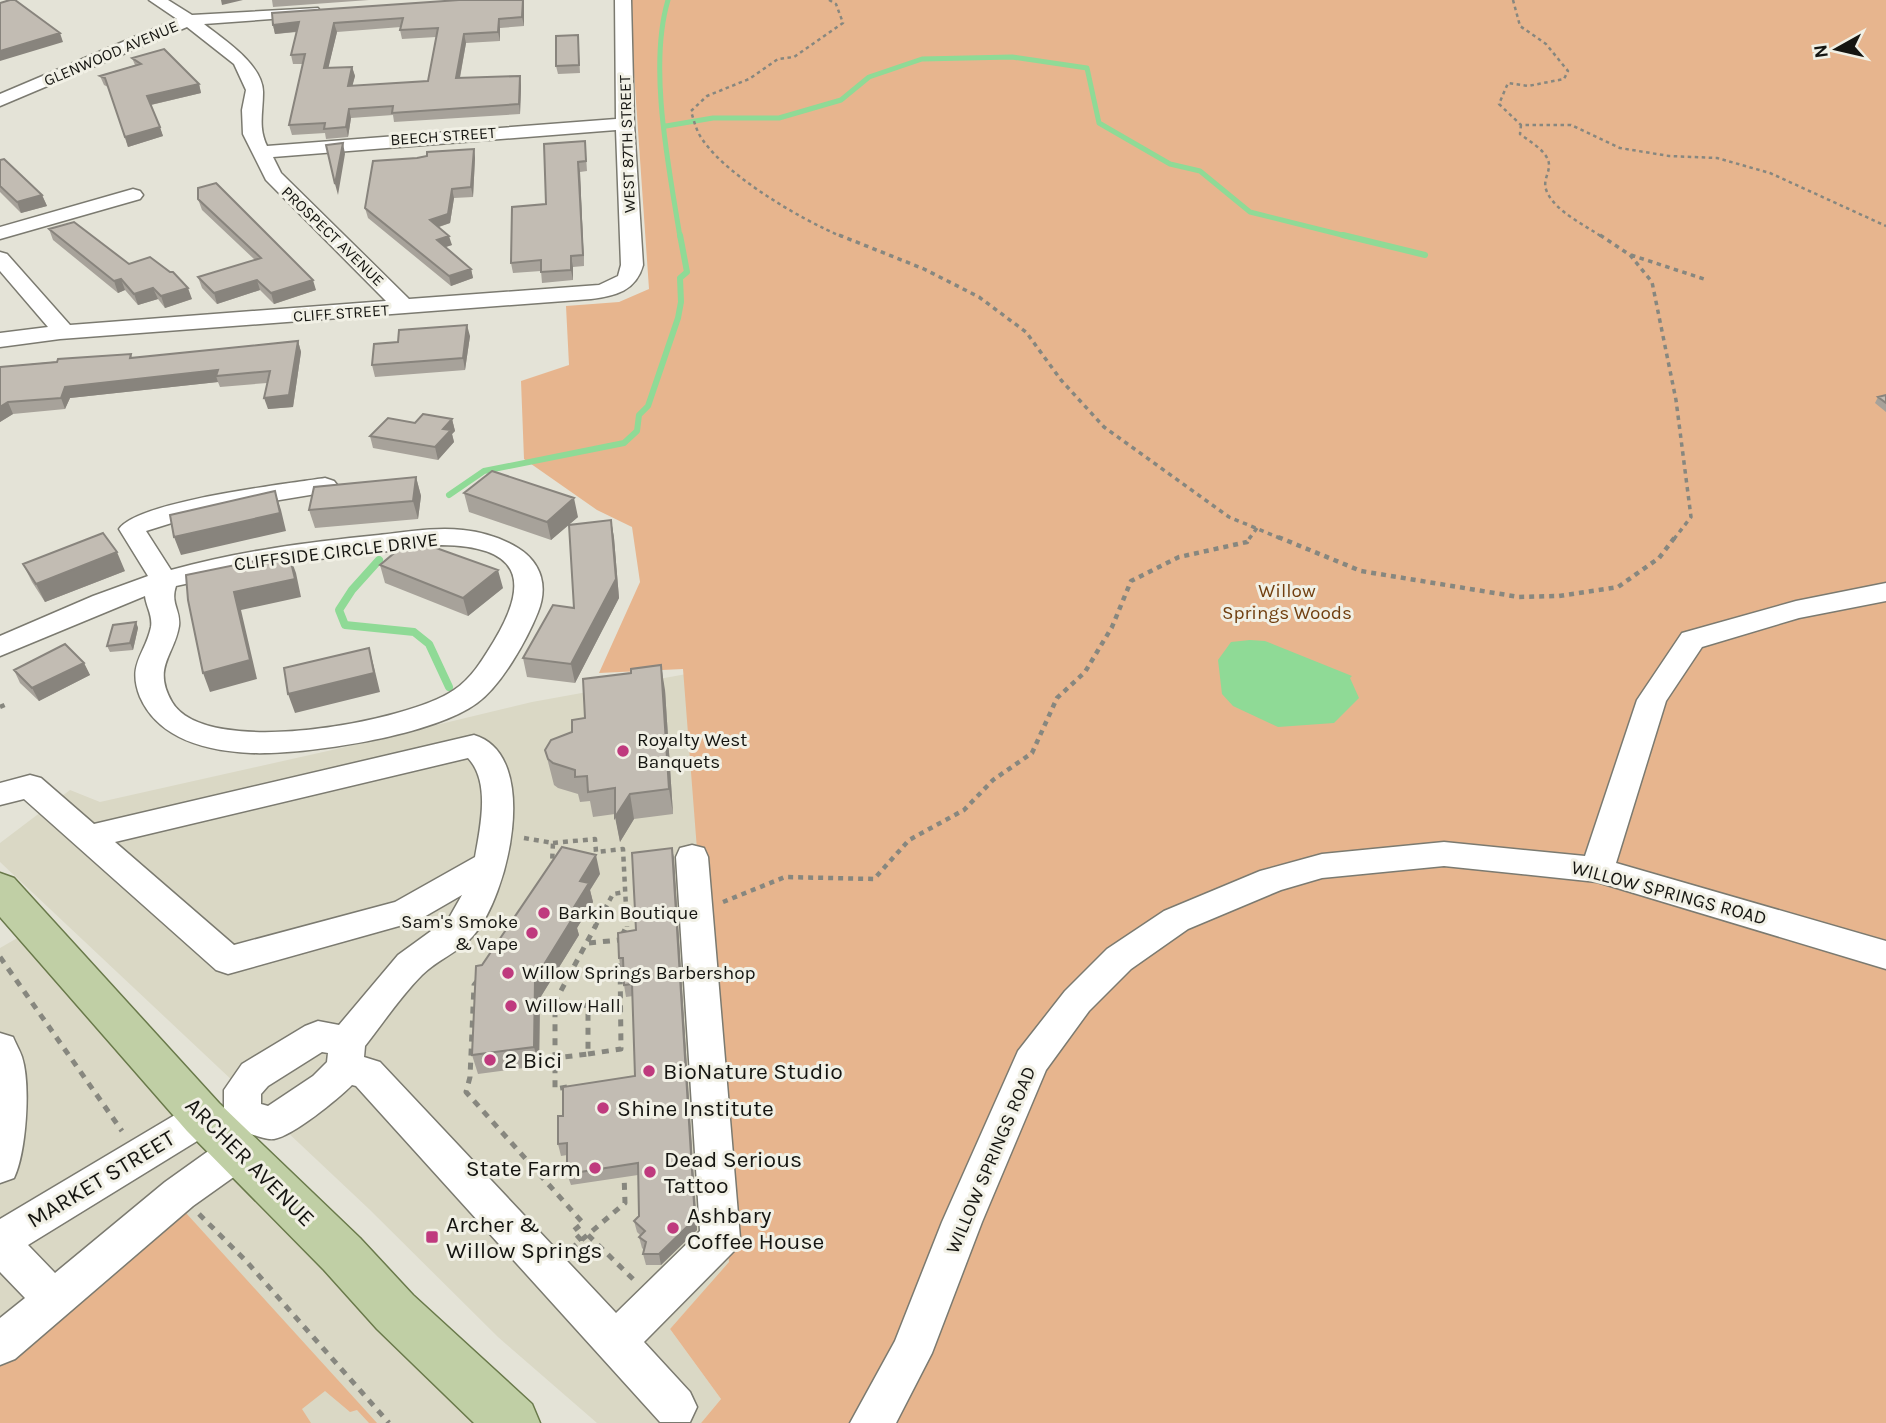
<svg xmlns="http://www.w3.org/2000/svg" width="1886" height="1423" font-family="Karla,sans-serif">
	<rect width="100%" height="100%" fill="#e4e3d7"/>
	<!-- built -->
	<path fill="#dad8c5" d="M692,673L752,1238L670,1329L721,1399L701,1423H597L498,1337L369,1209L0,862V843L70,790L100,802L341,748L532,702Z
		M26,933L489,1423H0V948Z"/>
	<!-- green -->
	<path fill="#e7b58e" d="M629,0H1886V1423H701L721,1399L670,1329L729,1262L683,669L599,673L640,582L632,527L597,510L524,459L521,381L569,365L566,306L619,302L649,289Z
		M186,1213L377,1423H369L357,1410L350,1412L325,1391L302,1409L311,1423H0V1360Z"/>
	<!-- water -->
	<path fill="#8fda96" d="M1250,640L1265,641L1352,676L1350,678L1359,698L1334,723L1278,727L1233,706L1222,694L1218,660L1231,642Z"/>
	<g fill="none" stroke-linecap="round" stroke-linejoin="round">
		<!-- stream-far2 -->
		<path stroke="#8fda96" stroke-width="5" d="M668,0C648,67 669,168 680,237
			M666,126L713,118H779L841,100L869,77L922,59L1012,57L1087,68L1099,123L1170,164L1200,171L1250,212L1350,237"/>
		<!-- stream-far1 -->
		<path stroke="#8fda96" stroke-width="6" d="M1343,235L1425,255
			M449,495L484,471L624,443L637,431L639,415L648,406L678,318L681,302L680,278L687,272L680,235"/>
		<!-- stream -->
		<path stroke="#8fda96" stroke-width="8" d="M379,560L352,590L339,610L345,625L414,632L429,644L449,687"/>
		<defs>
			<path id="minor" d="M149,0H168L192,15L318,8L320,11L318,14L312,16L204,24C223,39 264,65 263,93C263,113 258,127 267,146L616,119L615,0H631L634,124L643,265C636,291 615,296 591,299L60,339L0,347V333L48,327L0,271V252L7,254L70,325L386,301L266,180L243,134L242,110L246,90L234,64L187,27L0,106V94L177,19ZM616,130L621,265L618,276L599,285L409,299L281,173L273,157Z
				M133,189L140,191L143,195L140,199L0,239V227Z
				M325,478L334,481L338,486L334,491L207,512L146,531L171,570C239,551 309,542 379,535C407,532 435,527 463,530C482,532 502,538 518,548C542,563 548,587 538,612C527,640 501,686 477,703C432,736 306,755 251,753C208,751 159,740 140,697C127,664 145,655 151,627C153,616 146,606 145,596L0,656V636L93,596L148,576L119,529C138,501 286,484 325,478ZM441,545C518,546 532,578 494,641C483,659 472,678 454,690C408,722 206,760 172,702C152,667 174,656 179,626C181,610 170,604 176,586L276,564Z
				M1886,583V601L1799,618L1702,647L1666,701L1616,863L1886,941V969L1597,882L1444,866L1322,878L1281,890L1188,929L1131,969L1089,1011L1046,1070L982,1222L932,1353L896,1423H850L895,1341L942,1222L1018,1051L1065,991L1107,949L1164,911L1260,871L1322,854L1444,842L1585,856L1637,700L1682,633L1796,601Z
				M474,735C542,755 508,897 473,936C459,952 437,960 422,975C401,996 383,1023 365,1046L364,1057L380,1062L616,1313L700,1231L676,857L680,848L692,845L704,848L708,857L740,1238L734,1251L644,1342L690,1392L697,1407L690,1422H660L356,1086L352,1085C338,1099 293,1136 274,1139C266,1140 255,1135 247,1133L242,1137L252,1140L257,1152L252,1164L193,1206L15,1359L0,1365V1318L25,1298L0,1272V1219L190,1106L203,1101L216,1106L219,1111L224,1108V1090L242,1064L305,1026L318,1021L339,1025L398,955L449,918L462,895L417,921L228,974L216,970L24,799L0,805V783L30,775L41,778L94,824ZM468,758C491,782 480,828 475,857L395,902L234,945L115,842ZM322,1052L328,1053L327,1062L313,1076L268,1106L261,1104V1094L268,1086ZM202,1138L205,1144L214,1147L165,1182L55,1273L28,1245Z
				M0,1033L13,1037C16,1044 20,1051 22,1057C31,1085 26,1153 14,1178L0,1183Z"/>
			<path id="major" d="M0,873L14,878L219,1103L360,1238L413,1295L532,1404L540,1423H474L377,1329L324,1270L187,1131L0,917Z"/>
		</defs>
		<!-- minor casing -->
		<use href="#minor" stroke="#7b7a70" stroke-width="3"/>
		<!-- major casing -->
		<use href="#major" stroke="#69794a" stroke-width="3"/>
		<!-- path-far3 -->
		<path stroke="#87877f" stroke-width="2.5" stroke-dasharray="3.5 3.5" stroke-linecap="butt" d="M829,0L836,4L843,23L794,57L778,59L749,79L707,96L691,111C693,118 695,125 698,132C717,171 803,221 843,237
			M1513,0L1520,26L1546,44L1568,71L1564,79L1528,86L1508,83L1499,104L1521,125H1571L1620,148L1669,156L1717,158L1770,173L1886,226
			M1521,125L1520,134C1529,141 1549,152 1549,165C1549,175 1542,181 1547,192C1556,212 1585,225 1602,237"/>
		<!-- path-far2 -->
		<path stroke="#87877f" stroke-width="3.5" stroke-dasharray="4.5 4.5" stroke-linecap="butt" d="M839,235L924,269L979,297L1026,332L1061,380L1104,427L1229,517L1282,539
			M1600,235L1630,255L1652,282L1676,400L1691,517L1674,539
			M1631,255L1707,280
			M1249,539L1257,528"/>
		<!-- path-far1 -->
		<path stroke="#87877f" stroke-width="4.5" stroke-dasharray="5 5" stroke-linecap="butt" d="M1278,537L1361,571L1519,597L1559,596L1618,587L1659,558L1675,537
			M0,707L9,703
			M524,838L553,843L552,864
			M553,843L595,839L596,852L623,849L627,927
			M723,902L785,877L874,879L909,840L964,810L993,780L1032,753L1057,698L1085,672L1112,627L1131,581L1179,557L1247,542L1250,537
			M595,927L613,894L625,892"/>
		<!-- path -->
		<path stroke="#87877f" stroke-width="5" stroke-dasharray="7 7" stroke-linecap="butt" d="M622,936L627,925
			M589,943L619,940
			M0,957L122,1131
			M478,980L474,985L470,1077L466,1092L583,1223L573,1231L582,1241
			M555,1009L588,1005V1054L555,1058
			M588,1054L621,1049L620,958
			M567,1087L555,1089V1002L596,925
			M199,1214L247,1262L389,1423
			M588,1235L635,1281
			M571,1249L625,1203L624,1174"/>
		<!-- minor -->
		<use href="#minor" fill="#fff" fill-rule="evenodd"/>
		<!-- major -->
		<use href="#major" fill="#c0cfa5" fill-rule="evenodd"/>
	</g>
	<!-- wall -->
	<path fill="#a7a29a" fill-rule="evenodd" d="M272,0H369L273,7Z
		M459,0H524V26L500,28V41L466,43L460,78L520,76L521,86L520,114L394,122L393,115L351,118L348,137L326,139L325,133L292,135L289,125L303,64H293L291,55L297,32L275,34L273,25ZM401,27L400,30L402,39L436,37L428,81L352,86L355,76L352,67L328,68L337,32Z
		M578,35L580,73L558,74L556,66Z
		M132,58L199,84L201,93L151,105L163,136L128,147L108,87L104,85L100,76L135,65Z
		M585,141L587,171L580,172L584,266L573,267V280L542,283L541,271L513,273L511,263Z
		M474,149L475,158L473,197L454,198L450,223L439,227L452,245L446,247L471,269L473,278L451,286L368,218L365,208L417,158Z
		M0,160L42,195L47,206L21,213L0,192Z
		M198,199L316,290L274,304L260,290L217,304L202,288L198,277L255,260L202,210Z
		M49,229L129,264L192,299L165,308L158,299L138,305L125,290L118,293L53,240Z
		M470,336L465,370L375,377L372,365L398,342Z
		M298,341L301,352L293,407L268,409L267,383L220,387L218,382L70,398L65,409L13,414L0,422V367L131,354L132,358Z
		M1886,395V412L1875,403L1878,397Z
		M452,419L455,431L452,434L454,442L438,460L373,448L370,436L415,423Z
		M416,477L421,496L418,519L315,528L309,510Z
		M464,493L578,517L551,540L469,512Z
		M611,520L614,538L619,598L575,683L527,677L523,658L574,608Z
		M23,564L125,571L45,602L32,582Z
		M380,565L503,588L468,616L385,583Z
		M136,622L138,628L133,650L110,652L107,646Z
		M84,663L90,675L39,701L20,683L14,670Z
		M665,690L673,814L634,819L620,842L615,814L593,817L590,801L580,802L578,794L558,788L554,785L545,750L572,732L585,718Z
		M672,848L674,859L697,1230L661,1265H646L643,1254L644,1250L642,1248L639,1237L641,1236L637,1232L634,1221L639,1216L638,1175L571,1185L567,1174V1155L561,1156L558,1144L563,1116L635,1076L633,996L626,997L624,985L623,970H621L619,958L636,930Z
		M600,874L590,890L593,902L577,928L579,935L540,998L539,1066L478,1074L472,1055L482,965Z"/>
	<!-- shaded-wall -->
	<path fill="#88847d" d="M221,0H243L222,5Z
		M523,0H524V26L522,17Z
		M499,19L500,28V41L498,32Z
		M299,22L302,31L275,34L273,25Z
		M334,23L337,32L326,78L324,68Z
		M60,33L63,42L0,61V51Z
		M464,34L466,43L458,87L456,78Z
		M352,67L355,76L350,95L348,86Z
		M520,76L521,86L520,114L519,104Z
		M199,84L201,93L150,105L147,96Z
		M349,109L351,118L348,137L346,127Z
		M160,127L163,136L128,147L125,137Z
		M343,143L345,154L338,195L335,184Z
		M474,149L475,158L473,197L471,187Z
		M578,162L580,172L584,266L583,255Z
		M452,189L454,198L450,223L432,229L430,220Z
		M42,195L47,206L21,213L17,202Z
		M449,236L452,245L439,249L437,240Z
		M571,256L573,267V280L571,270Z
		M471,269L473,278L451,286L449,276Z
		M121,279L125,290L118,293L114,281Z
		M257,280L260,290L217,304L214,293Z
		M313,280L316,290L274,304L271,293Z
		M153,288L158,299L138,305L134,294Z
		M188,288L192,299L165,308L161,296Z
		M467,325L470,336L465,370L463,358Z
		M298,341L301,352L293,407L268,409L264,398Z
		M218,370L216,376L218,382L70,398L65,409L61,398L65,387Z
		M8,402L13,414L0,422V407Z
		M452,419L455,431L452,434L454,442L438,460L435,447L443,429Z
		M416,477L421,496L418,519L413,501Z
		M275,491L281,510L286,531L181,555L174,537Z
		M574,498L578,517L551,540L547,522Z
		M611,520L614,538L619,598L575,683L571,664Z
		M117,552L125,571L45,602L36,584Z
		M289,554L296,573L301,597L241,610L257,679L210,692L203,673L234,592Z
		M498,570L503,588L468,616L463,598Z
		M136,622L138,628L133,650L130,643Z
		M369,648L374,667L380,692L295,713L288,694Z
		M84,663L90,675L39,701L32,688Z
		M661,665L665,690L673,814L669,789Z
		M630,794L634,819L620,842L615,817Z
		M672,848L674,859L697,1230L661,1265L659,1254Z
		M596,855L600,874L590,890L593,902L577,928L579,935L540,998L539,1066L534,1047L535,979L569,915L580,881Z"/>
	<!-- building -->
	<path fill="#c2bcb3" stroke="#88847d" stroke-width="2" fill-rule="evenodd" d="M10,0H15L60,33L0,51V3Z
		M459,0H523L522,17L499,19L498,32L464,34L456,78L520,76L519,104L392,113L393,106L349,109L346,127L324,129L325,123L289,125L305,54L291,55L299,22L273,25L272,13ZM403,18L400,30L438,28L428,81L348,86L352,67L324,68L334,23Z
		M578,35L579,65L556,66V36Z
		M164,49L199,84L147,96L160,127L125,137L105,78L100,76L141,64L132,58Z
		M585,141L586,161L578,162L583,255L571,256V270L541,272V260L511,263L512,207L546,204L544,144Z
		M343,143L335,184L326,145Z
		M474,149L471,187L452,189L448,214L430,220L449,236L437,240L471,269L449,276L365,208L373,161L417,158L427,156V152Z
		M4,159L42,195L17,202L0,186V160Z
		M216,183L313,280L271,293L257,280L214,293L198,277L261,258L198,199V188Z
		M74,222L129,264L150,257L170,272H173L188,288L161,296L153,288L134,294L121,279L114,281L49,229Z
		M467,325L463,358L372,365L374,344L398,342L399,330Z
		M298,341L289,395L264,398L270,371L216,376L218,370L65,387L61,398L8,402L0,407V367L57,362L58,359L131,354L130,358Z
		M1886,395V403L1878,397Z
		M423,414L452,419L443,429L451,430L435,447L370,436L388,418L415,423Z
		M492,471L574,498L547,522L464,493Z
		M416,477L413,501L309,510L314,487Z
		M275,491L280,513L174,537L170,515Z
		M611,520L616,579L571,664L523,658L553,605L574,608L569,525Z
		M103,533L117,552L36,584L23,564Z
		M411,539L498,570L463,598L380,565Z
		M289,554L295,579L234,592L250,660L203,673L188,600L186,575Z
		M136,622L130,643L107,646L113,625Z
		M65,644L84,663L32,688L14,670Z
		M369,648L374,673L288,694L284,668Z
		M661,665L669,789L630,794L615,817V788L588,792L587,776L575,777V770L553,763L548,759L545,750L551,740L572,732V720L585,718L583,679L631,673V669Z
		M562,847L596,855L580,881L589,883L569,915L574,916L535,979L534,1047L472,1055L476,966L482,965Z
		M672,848L695,1219L659,1254H643L646,1242L639,1237L645,1231L634,1221L639,1216L638,1163L567,1174V1143L558,1144V1116H563V1087L635,1076L632,984L624,985L623,958H619L618,933L636,930L632,853Z"/>
	<!-- markers -->
	<g fill="#bf3a7e" stroke="#f1f0e5" stroke-width="2.5">
		<circle cx="623" cy="751" r="7"/>
		<circle cx="544" cy="913" r="7"/>
		<circle cx="532" cy="933" r="7"/>
		<circle cx="508" cy="973" r="7"/>
		<circle cx="511" cy="1006" r="7"/>
		<circle cx="490" cy="1060" r="7"/>
		<circle cx="649" cy="1071" r="7"/>
		<circle cx="603" cy="1108" r="7"/>
		<circle cx="595" cy="1168" r="7"/>
		<circle cx="650" cy="1172" r="7"/>
		<circle cx="673" cy="1228" r="7"/>
		<rect x="425" y="1230" width="14" height="14" rx="3.5"/>
	</g>
	<g text-anchor="middle" dominant-baseline="central" stroke-width="6" stroke-linejoin="round" paint-order="stroke">
		<!-- far-street labels -->
		<g font-size="16" fill="#151511" stroke="#f1f0e5">
			<text transform="translate(111 53) rotate(-23)">GLENWOOD AVENUE</text>
			<text transform="translate(443 136) rotate(-4)">BEECH STREET</text>
			<text transform="translate(627 144) rotate(-92)">WEST 87TH STREET</text>
			<text transform="translate(333 236) rotate(44)">PROSPECT AVENUE</text>
			<text transform="translate(341 313) rotate(-4)">CLIFF STREET</text>
		</g>
		<!-- street labels -->
		<g font-size="19" fill="#151511" stroke="#f1f0e5">
			<text transform="translate(336 552) rotate(-7)">CLIFFSIDE CIRCLE DRIVE</text>
			<text transform="translate(1669 893) rotate(15)">WILLOW SPRINGS ROAD</text>
			<text transform="translate(991 1160) rotate(-67)">WILLOW SPRINGS ROAD</text>
		</g>
		<!-- park labels -->
		<g font-size="19" fill="#714011" stroke="#f1f0e5">
			<text x="1287" y="591">Willow<tspan x="1287" dy="22">Springs Woods</tspan></text>
		</g>
		<!-- poi labels -->
		<g font-size="19" fill="#151511" stroke="#f1f0e5" text-anchor="start">
			<text x="637" y="740">Royalty West<tspan x="637" dy="22">Banquets</tspan></text>
			<text x="558" y="913">Barkin Boutique</text>
			<text x="518" y="922" text-anchor="end">Sam's Smoke<tspan x="518" dy="22">&amp; Vape</tspan></text>
			<text x="522" y="973">Willow Springs Barbershop</text>
			<text x="525" y="1006">Willow Hall</text>
		</g>
		<!-- near-poi labels -->
		<g font-size="23" fill="#151511" stroke="#f1f0e5" text-anchor="start">
			<text x="504" y="1060">2 Bici</text>
			<text x="663" y="1071">BioNature Studio</text>
			<text x="617" y="1108">Shine Institute</text>
			<text x="664" y="1159">Dead Serious<tspan x="664" dy="26">Tattoo</tspan></text>
			<text x="581" y="1168" text-anchor="end">State Farm</text>
			<text x="687" y="1215">Ashbary<tspan x="687" dy="26">Coffee House</tspan></text>
			<text x="446" y="1224">Archer &amp;<tspan x="446" dy="26">Willow Springs</tspan></text>
		</g>
		<!-- near-street labels -->
		<g font-size="23" fill="#151511" stroke="#f1f0e5">
			<text transform="translate(250 1162) rotate(45)">ARCHER AVENUE</text>
			<text transform="translate(101 1179) rotate(-31)">MARKET STREET</text>
		</g>
	</g>
	<!-- north arrow -->
	<g transform="translate(1837 49) rotate(262)" stroke="#f1f0e5" stroke-width="5" paint-order="stroke">
	<path d="M0-5L12 26L0 18L-12 26Z" fill="#151511"/>
	<text y="-10" font-size="19" font-weight="bold" text-anchor="middle" fill="#151511">N</text>
	</g>
</svg>
